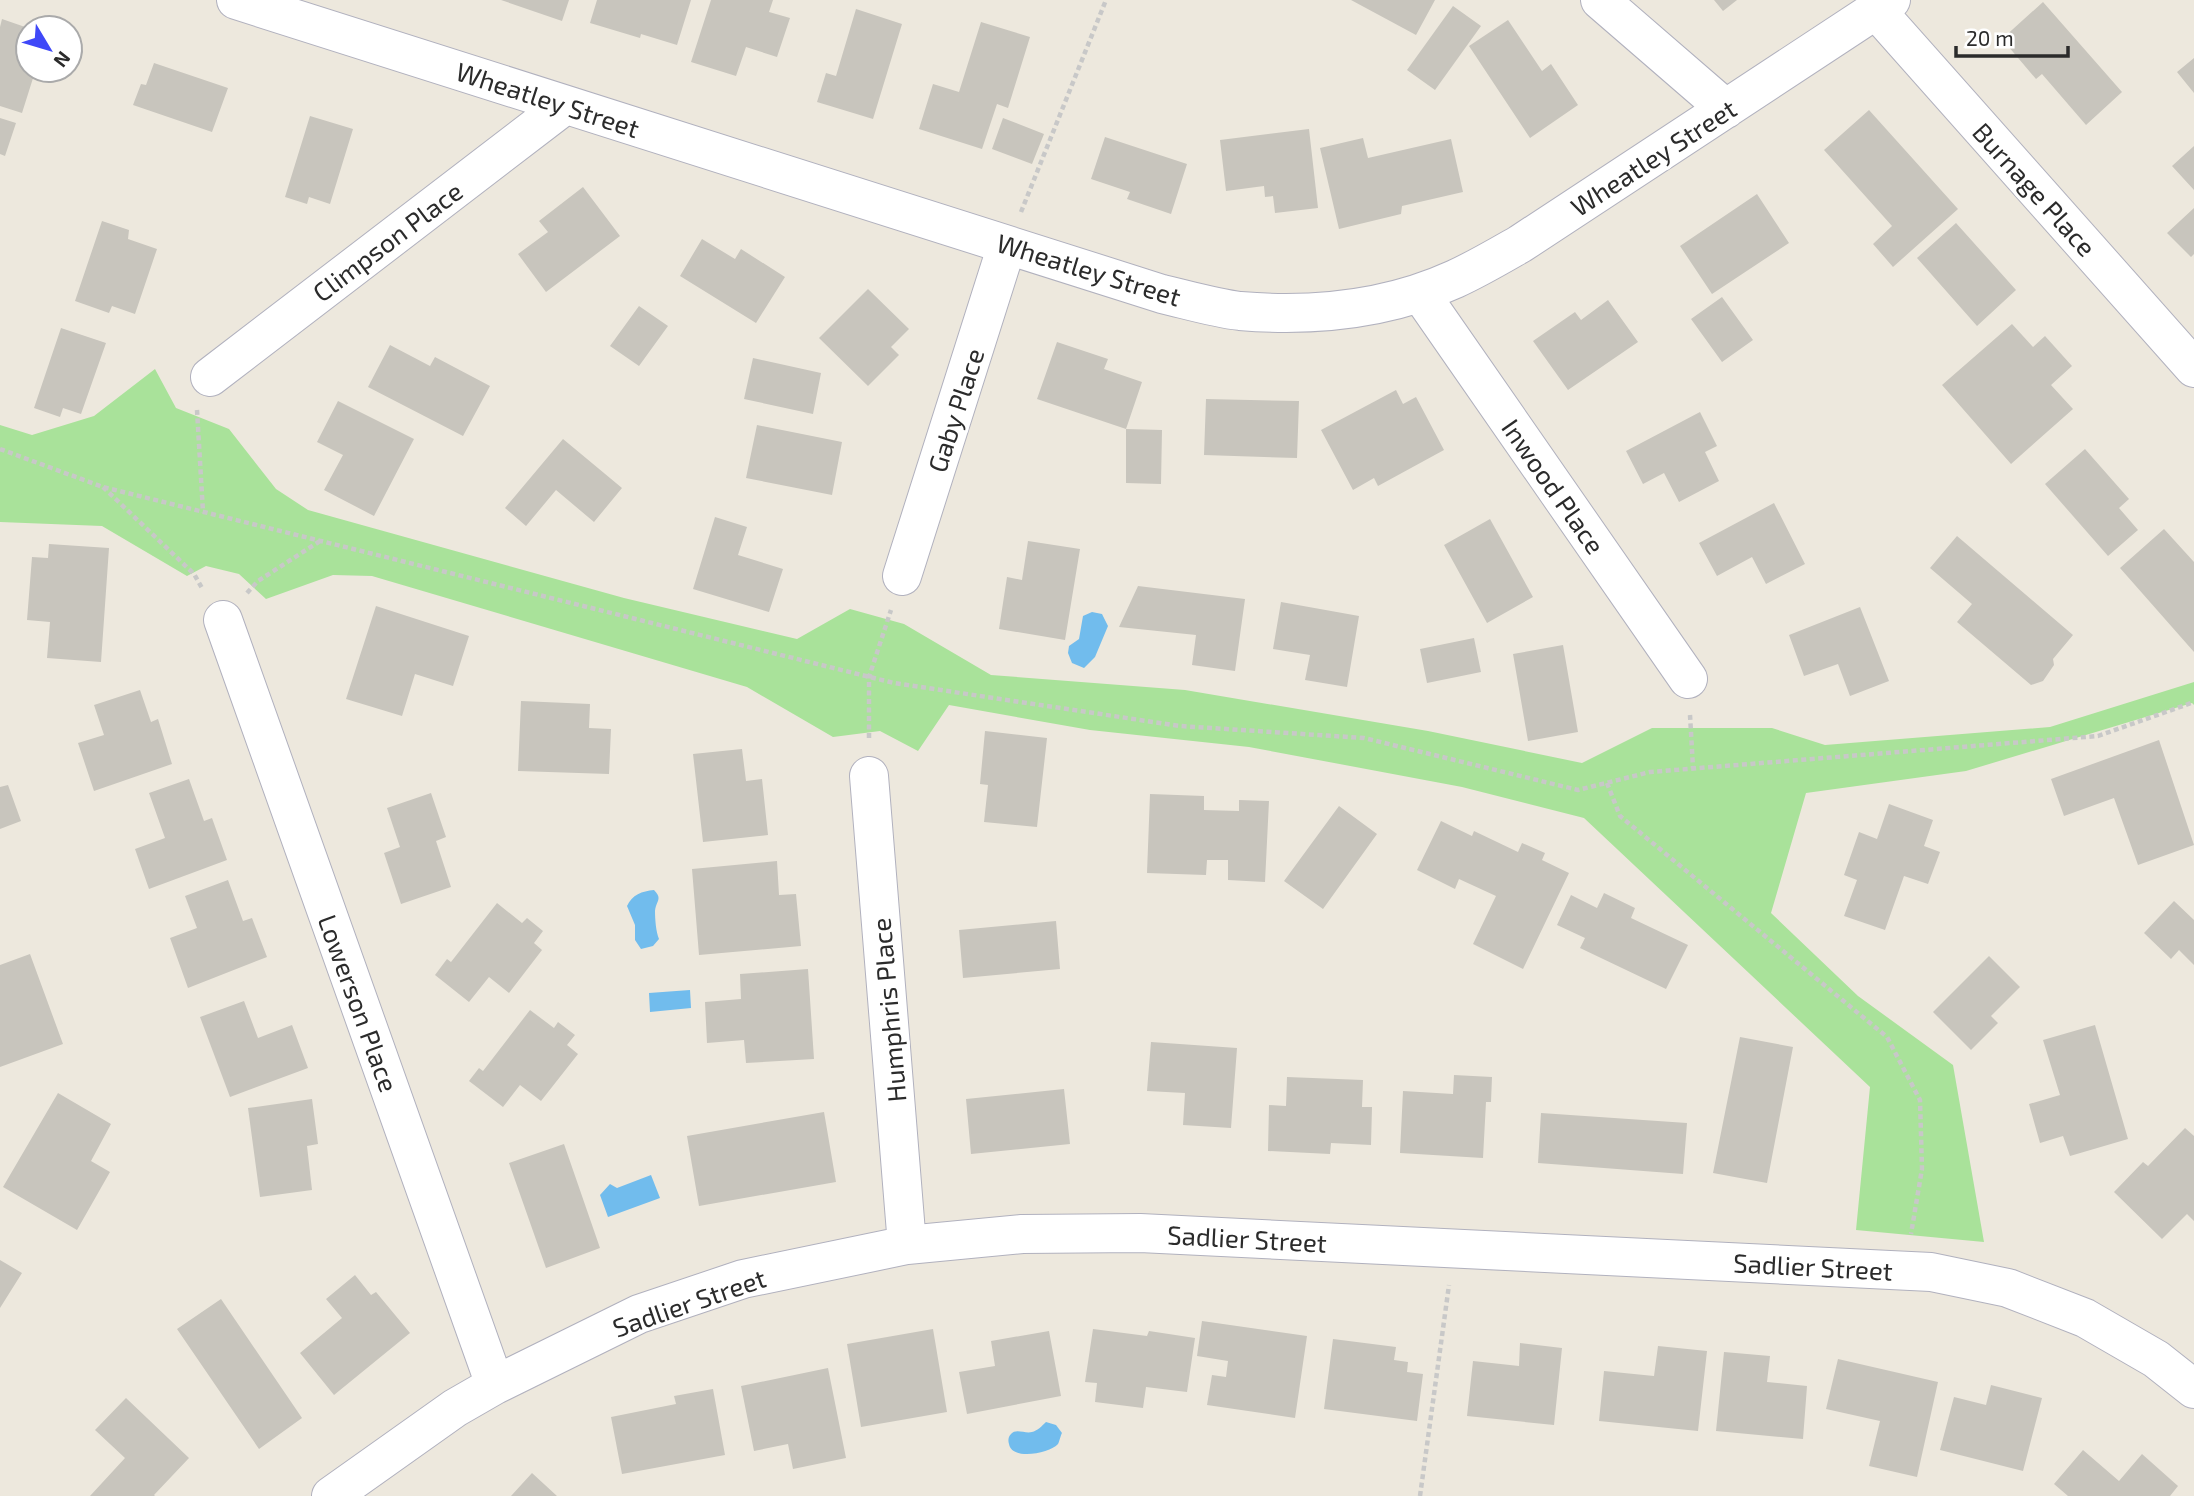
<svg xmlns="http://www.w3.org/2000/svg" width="2194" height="1496" font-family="'Exo 2',sans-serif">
	<rect width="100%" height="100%" fill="#ede8dd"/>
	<!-- green -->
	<path fill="#a9e29a" d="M155,369L176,408L229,429L276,489L308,510L624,598L797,639L850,609L904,624L991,675L1185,690L1428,731L1582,763L1652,728H1772L1825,745L2050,727L2194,682V705L2192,703L1966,771L1806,793L1771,913L1858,996L1953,1065L1984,1242L1856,1230L1870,1087L1584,818L1462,787L1249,747L1090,730L949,705L918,751L880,731L833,737L747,687L372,576L333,575L266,599L239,574L206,566L187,576L102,526L0,522V425L32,435L94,416Z"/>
	<!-- water -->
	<path fill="#71bced" d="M1092,612L1102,614L1108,626L1095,657L1084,668L1072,663L1068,653L1069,646L1079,639L1083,616Z
		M654,890C663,899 656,901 655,911C655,919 656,932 659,939L653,946L641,949L635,940V925L627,906C632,895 642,891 654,890Z
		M690,990L691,1008L650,1012L649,993Z
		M651,1175L660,1198L608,1217L600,1195L610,1184L617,1188Z
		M1046,1422L1056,1425L1062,1433C1061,1434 1059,1443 1058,1444C1050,1453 1012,1461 1009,1444C1008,1441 1008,1437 1011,1434C1016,1428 1025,1434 1032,1432C1037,1431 1042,1426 1046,1422Z"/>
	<!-- building -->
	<path fill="#c8c5bd" d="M501,0H569L562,21Z
		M597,0H691L677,45L641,34L640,38L590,23Z
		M711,0H773L769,12L790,18L777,57L746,47L736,76L691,62Z
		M1351,0H1435L1416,35Z
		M1714,0H1737L1723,11Z
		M2043,2L2122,92L2086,125L2042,74L2036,79L2002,39Z
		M1453,6L1481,26L1435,90L1407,70Z
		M856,9L902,24L873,119L817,102L826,73L836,76Z
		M2,19L28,28V70H54L51,81L34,75L22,113L0,106V27Z
		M1508,20L1542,71L1551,64L1578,105L1530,138L1469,46Z
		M981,22L1030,37L1008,108L997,104L982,149L919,129L933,84L959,92Z
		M2194,58V93L2177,72Z
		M154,63L228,88L212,132L133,105L141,84L146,85Z
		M1869,110L1958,209L1893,267L1873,244L1892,226L1824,150Z
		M310,116L353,129L330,204L309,197L307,204L285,197Z
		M0,118L16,123L5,156L0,154Z
		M1003,118L1044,134L1032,164L992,149Z
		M1309,129L1318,208L1275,213L1273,196L1265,197L1264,186L1226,191L1220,140Z
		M1105,137L1187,164L1171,214L1127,199L1130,192L1091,179Z
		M1363,138L1368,158L1451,139L1463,192L1402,206L1401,214L1339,229L1320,148Z
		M2194,146V190L2172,166Z
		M583,187L620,236L546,292L518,254L548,232L539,221Z
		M1757,194L1789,243L1712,294L1680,246Z
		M2194,208V254L2191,257L2167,233Z
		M102,221L129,230L128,239L157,249L135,314L112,306L109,313L75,301Z
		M1956,223L2016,290L1977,326L1917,258Z
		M702,239L735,259L741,249L785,277L756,323L680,276Z
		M868,289L909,329L891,347L899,355L868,386L819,338Z
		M1722,297L1753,340L1722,362L1691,319Z
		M1608,300L1638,342L1568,390L1533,341L1575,312L1581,320Z
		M639,306L668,326L639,366L610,346Z
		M2012,324L2033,347L2045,336L2072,366L2051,385L2073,409L2011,464L1942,385Z
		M61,328L106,343L81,414L63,408L60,417L34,408Z
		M1057,342L1108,359L1104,369L1142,382L1126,429L1162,430L1161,484L1126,483V429L1037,399Z
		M390,345L430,366L435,357L490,386L463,436L368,387Z
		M753,358L821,373L813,414L744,399Z
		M1396,390L1403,404L1416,397L1444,450L1378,486L1374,478L1353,490L1321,430Z
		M1206,399L1299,401L1297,458L1204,455Z
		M338,401L414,439L374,516L324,490L343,455L317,442Z
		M1700,412L1717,446L1705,452L1719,481L1679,502L1664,473L1643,484L1626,451Z
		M757,425L842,442L832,495L746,478Z
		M563,439L622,488L594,522L556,490L526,526L505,508Z
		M2085,449L2129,499L2119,508L2138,530L2108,556L2045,484Z
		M1774,503L1805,564L1766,584L1752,557L1717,576L1699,543Z
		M715,517L747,527L738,555L783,569L769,612L693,589Z
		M1490,519L1533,597L1487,623L1444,545Z
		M2164,529L2194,562V652L2120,568Z
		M1957,536L2073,635L2053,659L2054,665L2043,681L2031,685L1957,622L1972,604L1930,568Z
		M1028,541L1080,549L1065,640L999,629L1007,577L1022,580Z
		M49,544L109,548L101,662L47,658L50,622L27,620L32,557L48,558Z
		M1138,586L1245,599L1235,671L1192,665L1196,635L1119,627Z
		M1281,602L1359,616L1347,687L1305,680L1310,655L1273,649Z
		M376,606L469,636L453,686L415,674L402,716L346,699Z
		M1860,607L1889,681L1850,696L1838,664L1804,676L1789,635Z
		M1474,638L1481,672L1427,683L1420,649Z
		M1563,645L1578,732L1528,741L1513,654Z
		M140,690L151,722L158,719L172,764L94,791L78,743L104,735L94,705Z
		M521,701L590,704L589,728L611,729L609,774L518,771Z
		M985,731L1047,738L1037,827L984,822L988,785L980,784Z
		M2159,740L2194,845L2138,865L2114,798L2064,816L2051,779Z
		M742,749L746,781L762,779L768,835L703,842L693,754Z
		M189,779L204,821L212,818L227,860L149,889L135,849L165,838L149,793Z
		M8,785L21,821L0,829V787Z
		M431,793L446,837L436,841L451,887L401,904L384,853L400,847L387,808Z
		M1150,794L1204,796V810L1239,811V800L1269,801L1265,882L1228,880V860H1207L1206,875L1147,873Z
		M1889,804L1933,820L1924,846L1940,852L1928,884L1904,876L1885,930L1844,916L1857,880L1844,875L1859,832L1877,839Z
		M1339,806L1377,834L1323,909L1284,881Z
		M1441,821L1472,836L1474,831L1518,852L1522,843L1545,853L1542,860L1569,873L1523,969L1473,944L1496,896L1459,879L1455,889L1417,870Z
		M777,861L779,895L796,894L801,946L699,955L692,869Z
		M228,880L243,921L252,918L267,957L188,988L170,938L197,928L185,896Z
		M1604,893L1635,908L1631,918L1688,945L1666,989L1580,948L1585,938L1557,925L1571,895L1597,908Z
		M2174,901L2194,920V965L2179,950L2171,959L2144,933Z
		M497,903L522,923L527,918L543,931L534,943L542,950L509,993L489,977L469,1002L435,975L447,959L451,962Z
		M1056,921L1060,969L963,978L959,930Z
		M30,954L63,1044L0,1067V965Z
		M1989,956L2020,987L1991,1016L1998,1023L1971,1050L1933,1012Z
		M808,969L814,1059L746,1063L744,1040L707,1043L705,1002L741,999L740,974Z
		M244,1001L258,1038L292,1025L308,1068L230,1097L200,1017Z
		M530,1010L554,1028L558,1022L575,1035L567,1045L578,1054L541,1101L520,1085L503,1107L469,1081L479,1068L483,1071Z
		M2095,1025L2128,1139L2070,1156L2063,1136L2040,1143L2029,1104L2060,1095L2043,1040Z
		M1740,1037L1793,1047L1767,1183L1713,1173Z
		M1151,1042L1237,1048L1231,1128L1183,1125L1185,1093L1147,1091Z
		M1454,1075L1492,1077L1491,1102H1486L1483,1158L1400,1153L1403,1091L1453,1094Z
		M1287,1077L1363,1080L1362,1107H1372L1371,1145L1331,1143L1330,1154L1268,1151L1269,1105L1286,1106Z
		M1064,1089L1070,1144L971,1154L966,1099Z
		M58,1093L111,1124L91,1161L110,1172L77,1230L3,1187Z
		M312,1099L318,1144L307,1146L312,1190L260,1197L248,1108Z
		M824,1112L836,1182L699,1206L687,1136Z
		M1541,1113L1687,1123L1683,1174L1538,1163Z
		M2185,1128L2194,1136V1221L2187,1214L2162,1239L2114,1192L2143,1162L2148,1166Z
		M564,1144L600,1248L546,1268L509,1163Z
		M0,1260L22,1273L0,1308Z
		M355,1275L371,1295L376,1292L410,1333L334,1395L300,1353L342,1318L326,1299Z
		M221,1299L302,1418L259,1449L177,1329Z
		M1202,1321L1307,1336L1295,1418L1207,1405L1212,1375L1226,1377L1228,1361L1197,1356Z
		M933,1329L947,1412L861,1427L847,1344Z
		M1093,1329L1147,1336L1149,1331L1195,1338L1187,1392L1146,1387L1143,1408L1095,1402L1097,1383L1085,1382Z
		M1049,1331L1061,1396L967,1414L959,1372L995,1366L991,1341Z
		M1333,1339L1396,1347L1394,1360L1408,1362L1407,1372L1423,1374L1417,1421L1324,1409Z
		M1520,1343L1562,1348L1554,1425L1467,1416L1473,1361L1519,1366Z
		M1658,1346L1707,1351L1698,1431L1599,1421L1604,1371L1654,1376Z
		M1724,1352L1770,1356L1767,1382L1807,1386L1803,1439L1716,1431Z
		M1838,1359L1938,1382L1917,1477L1869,1466L1880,1421L1826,1409Z
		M828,1368L846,1458L793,1469L788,1444L754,1451L741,1386Z
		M1991,1385L2042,1398L2023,1471L1940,1450L1954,1397L1986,1405Z
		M713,1389L725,1455L622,1474L611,1417L676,1404L674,1396Z
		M126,1398L189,1458L154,1495L155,1496H90L125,1458L95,1430Z
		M2083,1450L2119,1481L2142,1454L2178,1486L2170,1496H2068L2054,1484Z
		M532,1473L557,1496H511Z"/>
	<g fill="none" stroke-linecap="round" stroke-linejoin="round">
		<defs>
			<path id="minor" d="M236,0L1162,294C1188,300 1214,308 1240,311C1313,317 1387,310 1455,279C1477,269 1499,256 1520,244L1891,0
				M1600,0L1726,109
				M1876,10L2194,368
				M1420,293L1688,679
				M210,377L565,105
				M902,576L1007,245
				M223,620L495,1385
				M869,776L907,1245
				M331,1496L455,1408L495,1385L639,1314L743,1279L907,1245L1022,1234L1140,1233L1931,1272L2008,1288L2085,1318L2156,1359L2194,1389"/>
		</defs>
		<!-- minor casing -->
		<use href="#minor" stroke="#b1b1be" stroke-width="40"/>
		<!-- path -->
		<path stroke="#c8c8c8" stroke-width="4.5" stroke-dasharray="5 3.5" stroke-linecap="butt" d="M1021,212L1106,0
			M197,410L203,512
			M0,449L103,487L894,683L1180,726L1364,738L1578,790L1650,772L2098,736L2194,702
			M103,487L194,574L202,588
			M247,593L258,581L320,541
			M1690,715L1693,768
			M869,738V677L891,610
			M1607,783L1620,816L1887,1037L1920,1100L1922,1169L1911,1234
			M1420,1496L1449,1285"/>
		<!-- minor -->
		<use href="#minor" stroke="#fff" stroke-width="38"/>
	</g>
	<g text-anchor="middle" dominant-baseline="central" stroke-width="6" stroke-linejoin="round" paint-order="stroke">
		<!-- street labels -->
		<g font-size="26" fill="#2b2b2b" stroke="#fff">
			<text transform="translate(548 99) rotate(18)">Wheatley Street</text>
			<text transform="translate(1653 157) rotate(-33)">Wheatley Street</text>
			<text transform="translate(2035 189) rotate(48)">Burnage Place</text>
			<text transform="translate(387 241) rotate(-37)">Climpson Place</text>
			<text transform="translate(1089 269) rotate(17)">Wheatley Street</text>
			<text transform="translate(955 410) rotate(-72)">Gaby Place</text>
			<text transform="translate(1554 486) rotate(55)">Inwood Place</text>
			<text transform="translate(359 1003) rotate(70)">Lowerson Place</text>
			<text transform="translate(888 1010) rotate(-95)">Humphris Place</text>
			<text transform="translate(1247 1238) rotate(3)">Sadlier Street</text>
			<text transform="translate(1813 1266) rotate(3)">Sadlier Street</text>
			<text transform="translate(689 1302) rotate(-19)">Sadlier Street</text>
		</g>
	</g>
	<!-- north arrow -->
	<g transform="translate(49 49) rotate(128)"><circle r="33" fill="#ffffff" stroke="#aaaaaa" stroke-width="2"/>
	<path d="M0-5L12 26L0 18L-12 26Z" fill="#3f48f8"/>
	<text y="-10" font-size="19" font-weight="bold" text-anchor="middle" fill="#2b2b2b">N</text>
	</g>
	<!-- scale -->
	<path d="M1956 46v10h112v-10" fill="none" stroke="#2b2b2b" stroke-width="3.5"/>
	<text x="1966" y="46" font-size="21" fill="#2b2b2b" stroke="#ffffff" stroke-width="5" paint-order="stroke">20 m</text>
</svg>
